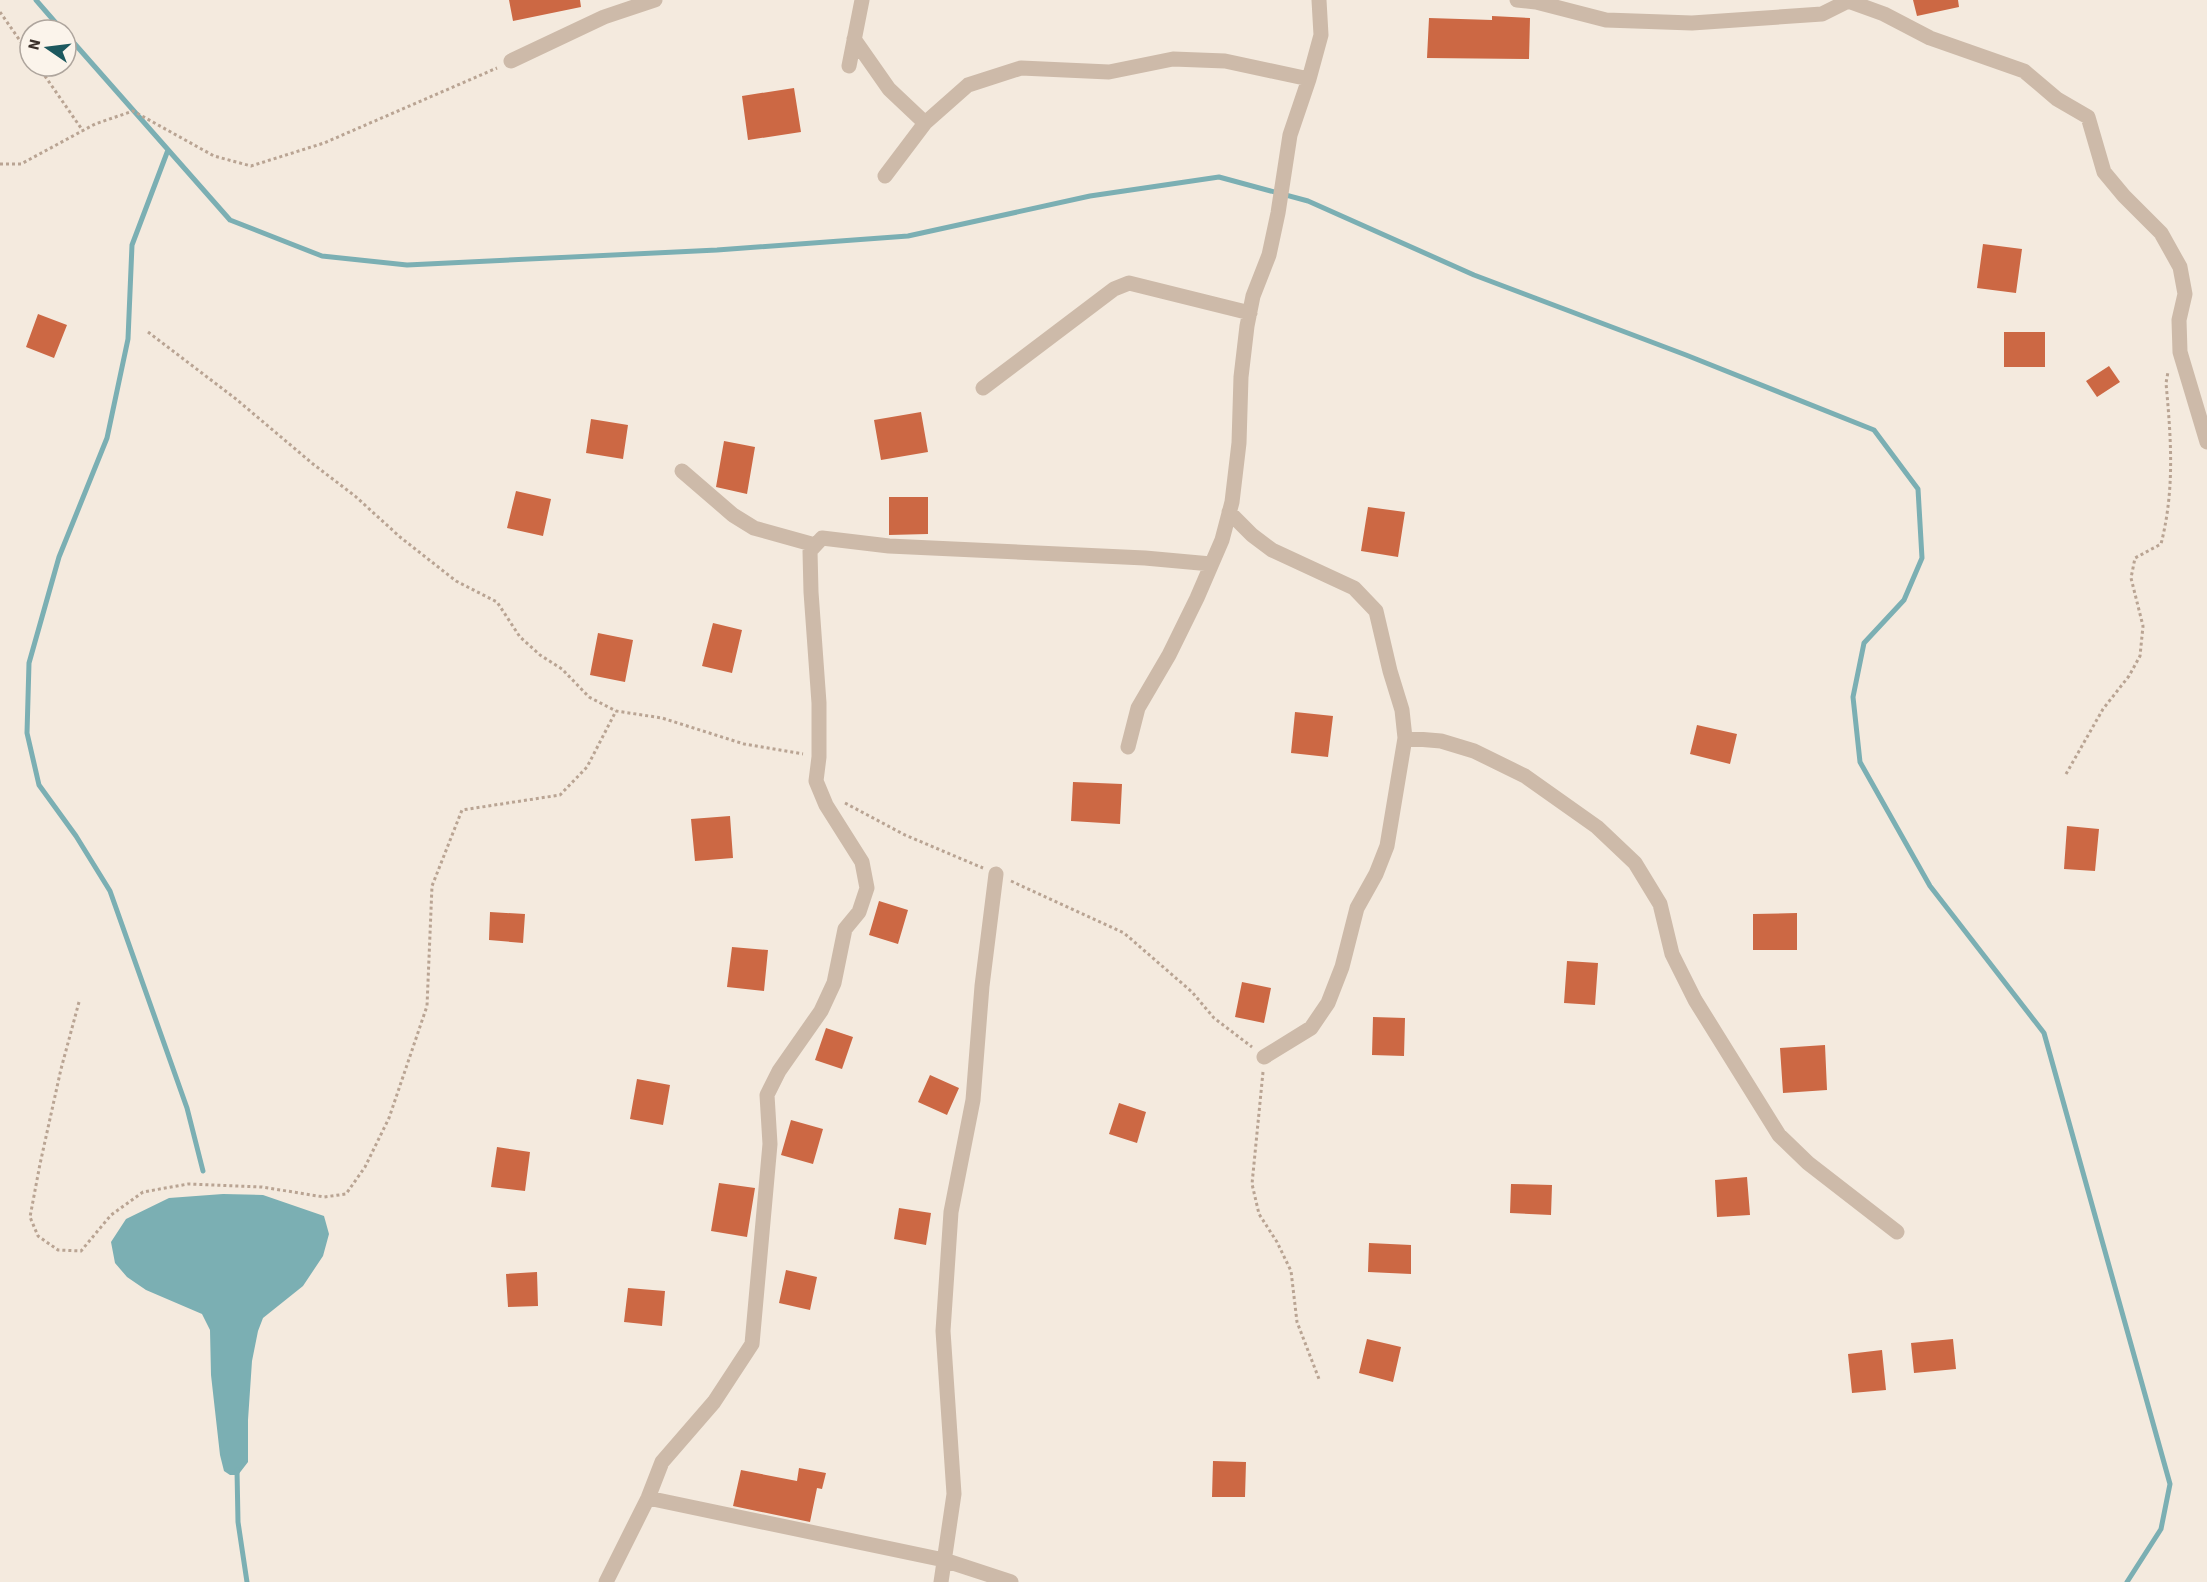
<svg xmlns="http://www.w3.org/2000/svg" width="2207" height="1582" font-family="'Source Sans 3',sans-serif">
	<rect width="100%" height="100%" fill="#f4eade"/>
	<!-- water -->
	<path fill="#7bafb3" d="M223,1194L263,1195L324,1216L329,1234L323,1256L303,1286L263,1318L258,1331L252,1361L248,1420V1462L238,1475H230L224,1471L220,1455L211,1375L210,1330L202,1314L146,1290L127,1277L115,1263L111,1242L126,1219L169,1198Z"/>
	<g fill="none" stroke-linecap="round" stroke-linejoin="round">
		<!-- stream -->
		<path stroke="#7bafb3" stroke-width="5" d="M36,0L62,30
			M66,34L230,220L322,256L407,265L717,250L908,236L1090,196L1219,177L1308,201L1474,275L1686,355L1874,430L1918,489L1922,558L1904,600L1864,643L1853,697L1860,762L1930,886L2044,1033L2170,1484L2161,1529L2127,1582
			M168,150L132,245L128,339L107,438L59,557L29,663L27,733L39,785L76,836L110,891L187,1108L203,1171
			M237,1470L238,1522L247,1582"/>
	</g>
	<!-- building -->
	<path fill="#cc6844" d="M509,0H580L581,7L513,21Z
		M1913,0H1958L1959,7L1917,16Z
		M1492,16L1530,18L1529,59L1427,58L1429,18L1492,20Z
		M794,88L801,132L748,140L742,96Z
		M1983,244L2022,249L2016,293L1977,288Z
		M38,314L67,325L54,358L26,347Z
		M2004,332H2045V367H2004Z
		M2109,366L2120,382L2097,397L2086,381Z
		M921,412L928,452L881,460L874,420Z
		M591,419L628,425L623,459L586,453Z
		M724,441L755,447L747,494L716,487Z
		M516,491L551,499L543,536L507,528Z
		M889,497H928V534L889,535Z
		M1368,507L1405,512L1398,557L1361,551Z
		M713,623L742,630L732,673L702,666Z
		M598,633L633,640L625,682L590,675Z
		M1295,712L1333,716L1328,757L1291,753Z
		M1697,725L1737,734L1730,764L1690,754Z
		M1073,782L1122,784L1120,824L1071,821Z
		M730,816L733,858L695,861L691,819Z
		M2067,826L2099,829L2095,871L2064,869Z
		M879,901L908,910L898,944L869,935Z
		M490,912L525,914L523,943L489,940Z
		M1797,913V950H1753V914Z
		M732,947L768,950L764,991L727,987Z
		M1567,961L1598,963L1595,1005L1564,1003Z
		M1242,982L1271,988L1264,1023L1235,1017Z
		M1373,1017L1405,1018L1404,1056L1372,1055Z
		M826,1028L853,1037L842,1069L815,1060Z
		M1825,1045L1827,1090L1783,1093L1780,1048Z
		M930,1075L959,1088L947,1115L918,1102Z
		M637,1079L670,1085L663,1125L630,1119Z
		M1119,1103L1146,1112L1137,1143L1109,1134Z
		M791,1120L823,1129L813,1164L781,1155Z
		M497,1147L530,1152L525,1191L491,1187Z
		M1747,1177L1750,1215L1717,1217L1715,1180Z
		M719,1183L755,1188L747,1237L711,1231Z
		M1511,1184L1552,1185L1551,1215L1510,1213Z
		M899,1208L931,1213L926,1245L894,1239Z
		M1369,1243L1411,1245V1274L1368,1272Z
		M786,1270L817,1277L810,1310L779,1303Z
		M537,1272L538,1306L508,1307L506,1274Z
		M628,1288L665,1291L662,1326L624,1322Z
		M1367,1339L1401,1347L1393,1382L1359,1373Z
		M1953,1339L1956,1369L1914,1373L1911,1343Z
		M1882,1350L1886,1390L1852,1393L1848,1354Z
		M1213,1461L1246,1462L1245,1497H1212Z
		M799,1468L826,1473L822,1489L817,1488L810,1522L733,1506L741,1470L797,1481Z"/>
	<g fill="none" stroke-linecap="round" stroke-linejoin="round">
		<!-- path -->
		<path stroke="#b9a493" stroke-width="3" stroke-dasharray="3 3" stroke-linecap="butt" d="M0,12L30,55
			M38,66L83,131
			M0,164H21L95,124L133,111L214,156L251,166L324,143L497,68
			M148,332L236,399L313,464L355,496L400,537L456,581L497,602L520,637L540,655L562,669L589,697L616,711L662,718L744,744L803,754
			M2066,774L2103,709L2129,676L2140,656L2143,626L2131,578L2135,558L2161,544C2175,489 2171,438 2166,383L2168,372
			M845,803L905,835L983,868
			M1011,881L1124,933L1192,992L1214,1018L1252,1047
			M79,1002L61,1069L40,1164L30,1217L38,1236L58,1250L81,1251L111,1215L143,1192L188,1184L262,1187L324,1197L346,1194L365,1167L389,1118L427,1006L432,886L462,810L560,795L587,767L616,711
			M1263,1072L1252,1184L1259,1214L1277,1242L1291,1271L1297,1322L1319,1379"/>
		<!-- minor -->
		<path stroke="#cdbaa9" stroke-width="15" d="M1517,0L1536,2L1606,20L1692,23L1822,14L1848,1L1884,14L1930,38L2024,71L2057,99L2088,117L2104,172L2124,196L2161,233L2180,267L2185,294L2179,320L2180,352L2207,442
			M854,39L889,89L925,123
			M511,61L604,17L655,0
			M849,66L862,0
			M885,176L925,123L968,85L1021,68L1109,72L1173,59L1225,61L1309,79
			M983,388L1114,289L1129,283L1250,313
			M682,471L733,515L754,528L815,545
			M1229,512L1252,535L1272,550L1354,588L1376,611L1390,671L1402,710L1405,738L1387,846L1376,874L1357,908L1342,967L1328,1003L1311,1028L1264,1057
			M1405,738L1441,741L1474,751L1525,776L1597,827L1635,863L1660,904L1672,954L1695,1000L1779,1135L1808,1163L1897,1232
			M1128,747L1138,708L1169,655L1197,598L1222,540L1232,502L1239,443L1241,377L1247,326L1253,296L1269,255L1278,213L1290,135L1309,79L1321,35L1319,0
			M648,1498L944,1560L1011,1582
			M606,1582L648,1498L662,1462L714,1402L752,1344L770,1144L767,1095L779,1071L821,1011L834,983L845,929L859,912L867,888L862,862L826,805L816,781L819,757V703L811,592L810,551L822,538L889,546L1145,558L1211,564
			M941,1582L954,1494L943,1331L951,1212L973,1100L982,986L996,874"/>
	</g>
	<!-- north arrow -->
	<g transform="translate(48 48) rotate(284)"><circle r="28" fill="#fbf4eb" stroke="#aea59d" stroke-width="1.5"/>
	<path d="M0-4.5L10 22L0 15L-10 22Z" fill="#1c585e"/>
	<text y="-9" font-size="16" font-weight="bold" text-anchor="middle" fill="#3a2f29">N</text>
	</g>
</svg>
